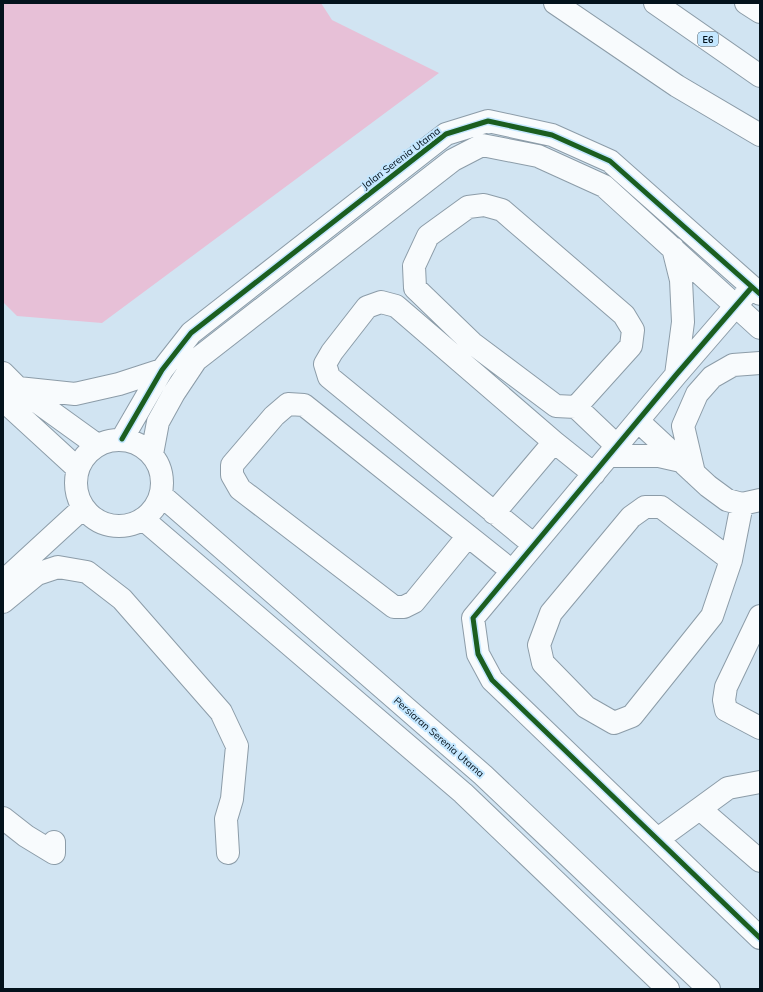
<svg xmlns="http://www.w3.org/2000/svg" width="763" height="992" font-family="Mulish,sans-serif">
	<rect width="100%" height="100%" fill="#d1e4f2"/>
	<!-- green -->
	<path fill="#e7c0d7" d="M3,3H321L332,20L439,73L102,323L17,316L3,302Z"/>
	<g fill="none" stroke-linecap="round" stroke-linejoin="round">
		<defs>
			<path id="minor" d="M673,248L681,280L683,322L676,375
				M752,287L676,375L473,618L478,654L492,680L760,938
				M3,373L18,388L97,445
				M18,388L75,394L119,384L162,370
				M3,400L77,468
				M576,407L631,346L633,330L624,315L502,210L484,205L468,207L428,236L414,266L415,288L472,343L556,406L576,407L617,446
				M638,421L708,486L727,500L742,504L760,500
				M122,439L162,370L191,333L446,134L488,121L552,135L610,161L760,294
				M76 483a43 43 0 1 1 86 0a43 43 0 1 1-86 0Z
				M554,442L594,474
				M152,454L158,422L174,393L196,360L453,160L482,145L538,156L604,186L760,328
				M609,456H659L681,461
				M694,473L683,426L697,394L712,377L733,365L760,363
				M161,495L483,775L709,989
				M494,513L554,442L396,306L381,302L367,307L332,352L325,364L329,377L534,545
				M143,519L463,793L668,989
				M468,536L414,602L404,607H394L240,489L232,475V465L274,416L288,404L304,405L512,571
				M731,560L661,507H645L631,517L551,613L539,645L543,663L586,707L614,723L632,716L712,616L731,560L742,504
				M3,585L10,575L83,508
				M3,602L37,574L58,567L87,572L122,599L221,712L237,746L232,799L226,819L228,853
				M760,616L726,687L724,700L726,710L760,728
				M700,809L760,861
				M3,818L26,836L54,853V842
				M658,839L728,788L760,782"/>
			<path id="highway" d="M555,3L677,86L760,135
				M655,3L760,76
				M746,3L760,12"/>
		</defs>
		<!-- minor casing -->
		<use href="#minor" stroke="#8c9ca8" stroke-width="24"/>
		<!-- highway casing -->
		<use href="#highway" stroke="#8c9ca8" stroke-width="24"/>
		<!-- minor -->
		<use href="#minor" stroke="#f8fbfd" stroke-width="22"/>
		<!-- highway -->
		<use href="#highway" stroke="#f8fbfd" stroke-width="22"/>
		<defs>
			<path id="cycleway" d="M752,287L676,375L473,618L478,654L492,680L760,938
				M122,439L162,370L191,333L446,134L488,121L552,135L610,161L760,294"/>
		</defs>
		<!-- cycleway casing -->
		<use href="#cycleway" stroke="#c4e7ff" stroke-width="8"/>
		<!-- cycleway -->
		<use href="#cycleway" stroke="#1b5e20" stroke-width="5"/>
	</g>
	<g text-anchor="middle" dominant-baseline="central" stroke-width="4" stroke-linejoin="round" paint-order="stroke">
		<!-- shield labels -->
		<rect fill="#c4e7ff" stroke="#3d5260" stroke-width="1" x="698" y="32" width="20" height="14" rx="3"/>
		<g font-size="9" font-weight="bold" fill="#03121c">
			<text x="708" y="39">E6</text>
		</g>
		<!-- street labels -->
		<g font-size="10" fill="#03121c" stroke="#c4e7ff">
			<text transform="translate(401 158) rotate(-37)">Jalan Serenia Utama</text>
			<text transform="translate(439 737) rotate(41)">Persiaran Serenia Utama</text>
		</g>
	</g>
	<!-- border -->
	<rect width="763" height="992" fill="none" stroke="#03121c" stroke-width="8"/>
</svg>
